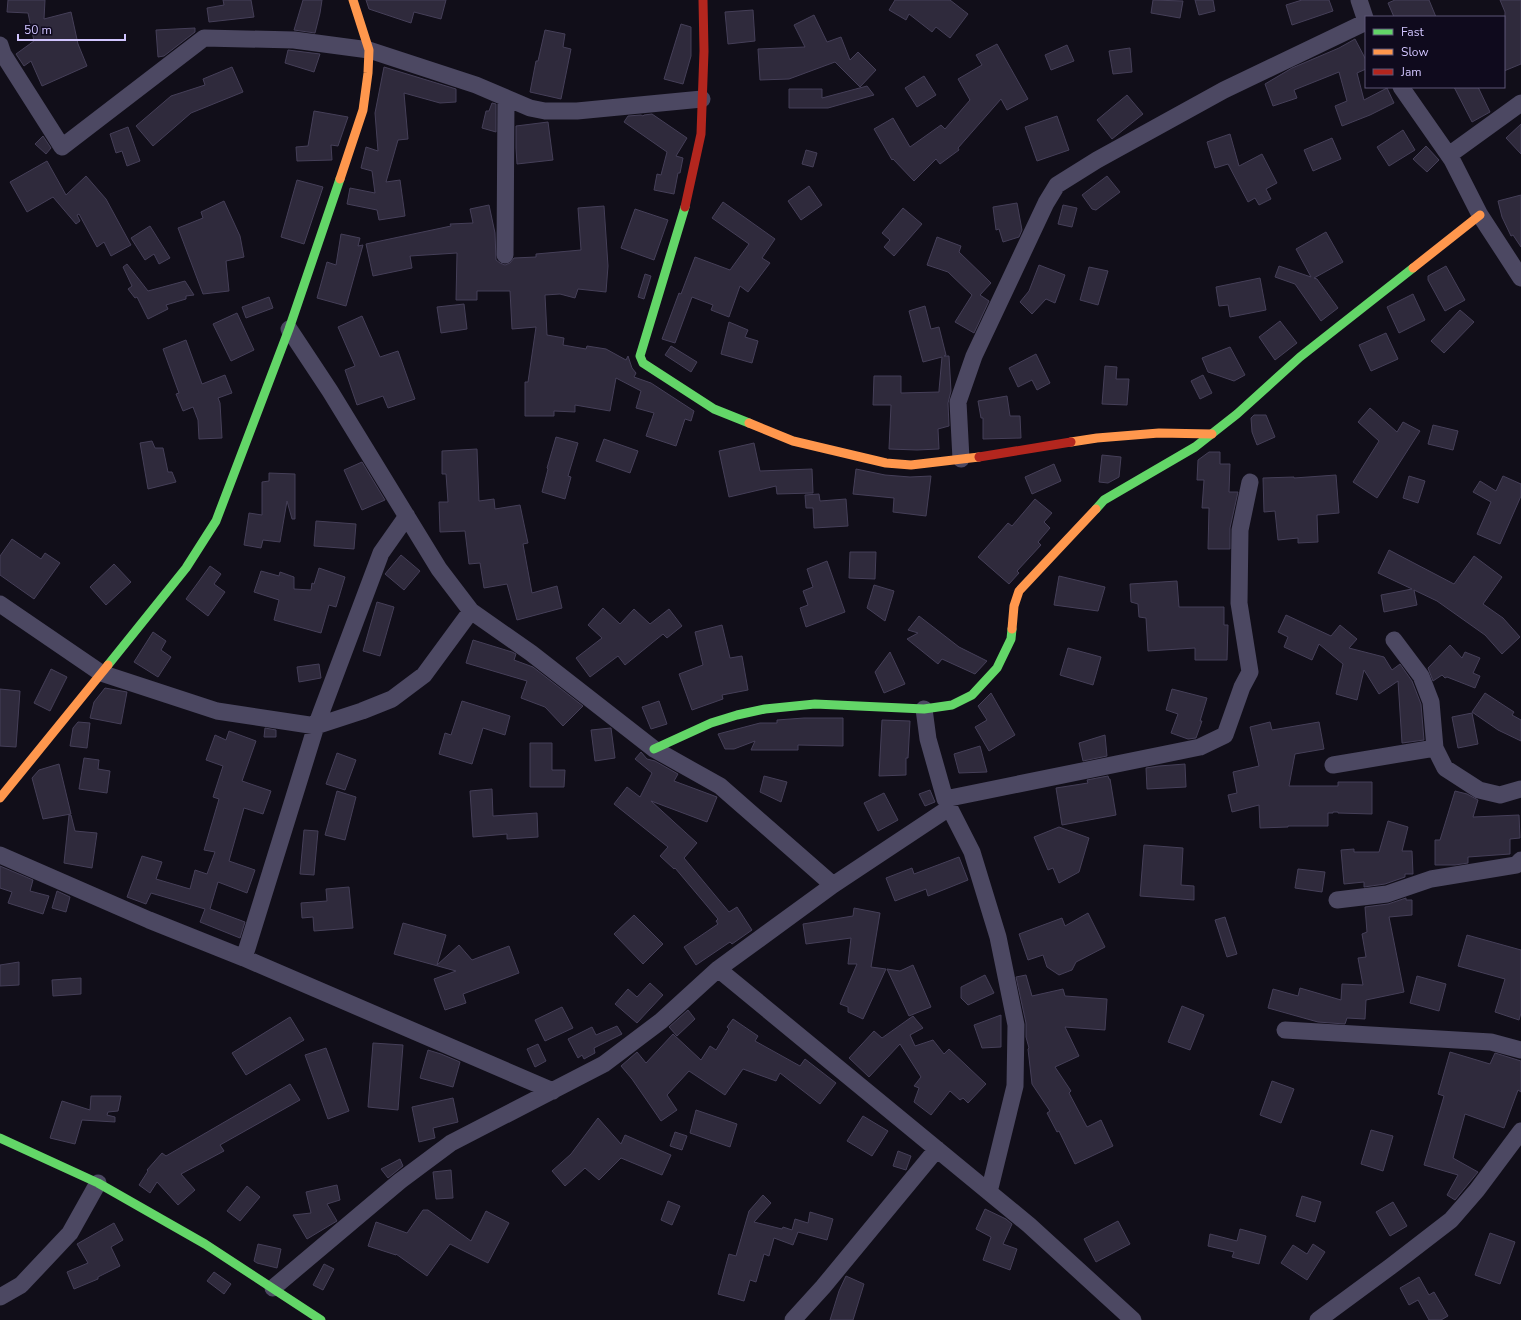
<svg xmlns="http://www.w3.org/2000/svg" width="1521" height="1320" font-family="'Nunito Sans',sans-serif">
	<rect width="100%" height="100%" fill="#110e19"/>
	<!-- building -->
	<path fill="#2f2a3c" stroke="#453f58" d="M8,0H45L44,19L71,12L78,44L87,66L42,86L31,61L24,66L16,54L34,41L28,13L7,12Z
		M223,0H251L254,17L209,22L207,8L224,5Z
		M303,0H322L320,13L315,33L294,30Z
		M366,0H446L441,19L414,12L411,23L369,9Z
		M895,0H950L968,14L950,38L936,27L932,32L909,14L906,20L889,10Z
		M1153,0L1183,1L1180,18L1151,13Z
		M1195,0H1213L1215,11L1199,15Z
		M1302,0H1329L1333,11L1292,25L1286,5Z
		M1395,0H1429L1436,17H1394L1388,3Z
		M1500,0H1521V64L1504,71L1505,12Z
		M753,10L755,41L728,44L725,12Z
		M814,15L827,42L841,37L850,60L858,52L876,70L860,87L835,62L789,79L760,80L758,49L805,47L794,25Z
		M681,24L691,27V56L683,84L664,79Z
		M195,28V32L164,56L158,57L156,30Z
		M545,30L565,34L563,47L571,49L561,99L530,92L536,61H538Z
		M1355,39L1366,60V69L1357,73L1364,100L1387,88L1394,103L1370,115L1342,126L1335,106L1347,101L1339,72L1294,90L1297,98L1273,106L1265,84L1292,68L1339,48Z
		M997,44L1028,99L1007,110L1001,99L958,148L959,150L940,164L936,159L914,181L893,159L892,160L874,129L893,118L910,147L941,125L945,129L970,100L958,79L982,65L976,55Z
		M1067,45L1074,61L1051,70L1045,55Z
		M1130,48L1132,72L1113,74L1109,51Z
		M288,50L320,54L314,72L285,63Z
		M232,67L243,92L191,113L153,146L136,126L171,96L205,85L203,79Z
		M384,67L456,89V102L440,103L404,93L408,139L398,140L386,182L400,180L405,216L379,220L377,210L347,204L350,188L375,193L372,171L361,168L366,147L378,151L375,113Z
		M924,76L936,95L917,107L905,88Z
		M867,86L874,95L828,108H789V89H822V98Z
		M1454,87H1478L1490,112L1472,122Z
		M1127,95L1143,114L1112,139L1097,120Z
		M492,103L496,104V132L482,128L486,111H489Z
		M314,111L348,117L338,146L331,145L332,160L297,161L296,147L308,146Z
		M652,114L687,138L676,156L683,158L680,173H678L674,194L654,190L657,174L661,175L667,152L624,122L628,116L641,115L643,116L644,115Z
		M1057,116L1069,150L1037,161L1025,127Z
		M548,122L553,160L517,164L516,148V126Z
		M1521,124V154L1506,138Z
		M128,127L140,161L127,166L122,151L116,153L110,134Z
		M1403,130L1415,150L1389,166L1377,147Z
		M1230,134L1239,166L1262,154L1277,183L1266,189L1271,199L1259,205L1255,198L1248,202L1228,164L1215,168L1207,142Z
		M43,136L51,148L46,154L35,144Z
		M1332,138L1341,159L1313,171L1304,150Z
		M1426,146L1439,160L1427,172L1413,159Z
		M806,150L817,153L813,167L802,164Z
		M47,161L66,195L86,176L106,199L131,245L111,256L104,242L97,247L79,214L77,215L80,221L76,224L53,197L27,212L10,182Z
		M1107,176L1120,192L1096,210L1092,209L1082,195Z
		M297,180L323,187L304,244L281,237Z
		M809,186L822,205L801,220L788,201Z
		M1521,195V247L1513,235L1511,236L1502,217L1498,201Z
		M224,201L240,236L244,257L226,261L229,291L203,294L178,228L203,218L201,212Z
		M723,202L775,239L762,258L770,263L748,292L740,286L729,317L711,310L713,305L692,297L675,343L662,339L679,293L681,294L695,257L730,270L749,244L712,218Z
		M1017,203L1022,230L1019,237L1003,242L999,229L996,230L993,207Z
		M489,205L495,233L496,260L500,263L505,265L510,263L514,258L536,257V254L581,250L578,208L604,206L608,266L606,292L578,289L575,298L560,294L545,295L547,335L564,338L563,345L586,349L587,346L606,349L626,360L628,356L632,368L636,373L634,377L651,383L694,411L691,421L685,419L676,446L646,436L654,413L636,408L641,391L616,378L610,411L575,405V412L554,411V416H525V382H528L536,327L512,329L510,291H477V300H456L457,253L410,256L412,268L373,276L366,244L451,226L450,224L473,223L470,209Z
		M1063,205L1077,208L1072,227L1058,224Z
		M903,208L922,224L894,256L884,247L890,240L882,233Z
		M635,209L668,220L654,260L621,248Z
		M150,226L170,258L159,264L154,254L145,260L131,238Z
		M1326,232L1343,262L1314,278L1317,279L1338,308L1321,321L1295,284L1275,277L1279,266L1311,277L1296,249Z
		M341,234L360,238L358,246L363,245L346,306L317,298L327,262L336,265Z
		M937,237L961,246L959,252L991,283L980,295L989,301L974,333L955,322L972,295L948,272L927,265Z
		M127,264L148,291L185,281L194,295L186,296V299L166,305L168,309L148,319L137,297L135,298L128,289L132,286L123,267Z
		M1039,265L1065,275L1055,303L1046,299L1032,314L1020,302L1029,291Z
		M1446,266L1465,300L1445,311L1428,280V276Z
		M1089,267L1108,271L1098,305L1080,300Z
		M645,274L651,276L644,299L638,297Z
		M1260,278L1266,310L1230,317L1228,305L1219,306L1216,287Z
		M1413,294L1425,320L1399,333L1387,307Z
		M269,297L273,308L246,318L242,307Z
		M464,304L467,329L441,333L437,307Z
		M925,306L931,329L939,327L946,355L944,356H949L951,391L948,403L949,426L938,429L939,449L917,450L889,449L891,405H873L874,376H901V393L939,392V390L942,357L923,362L909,311Z
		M1460,310L1474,322L1444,353L1431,341Z
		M237,313L254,350L231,361L213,324Z
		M362,316L380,357L398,351L415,399L388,408L383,396L357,405L345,370L355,366L338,327Z
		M1280,321L1297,343L1275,360L1259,337Z
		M729,322L748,330L745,337L758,341L752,363L721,354Z
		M1386,333L1398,359L1371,371L1359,345Z
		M186,340L202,384L225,375L232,393L218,398L220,403L222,438L199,439L198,420L193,407L183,411L176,394L179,393L163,349Z
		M671,346L697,362L691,372L665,355Z
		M1230,347L1245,375L1234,381L1208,372L1202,358Z
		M1036,354L1050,383L1037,390L1032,380L1018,387L1009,368Z
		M1105,366L1117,367L1116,379H1129L1127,405L1102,404Z
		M1203,375L1212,393L1200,399L1191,381Z
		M1007,396L1010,416H1020L1021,438L983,439V418H981L978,401Z
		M1370,408L1397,432L1403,422L1420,431L1377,498L1353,482L1379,441L1358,422Z
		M1254,415H1266L1275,437L1257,445L1252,432L1251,418Z
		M1433,425L1458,431L1453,450L1428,444Z
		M556,437L578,443L568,476L571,477L565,499L542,492L548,469L547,468Z
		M604,439L638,451L630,473L596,461Z
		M152,441L155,448H163L168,472H172L176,482L148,489L140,443Z
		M754,443L760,471L812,469L813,493L777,494L776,486L729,497L719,451Z
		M477,449L479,501L494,499L495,509L520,505L528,543L523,544L532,593L557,586L562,608L517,620L507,584L484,588L480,563L469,564L465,531L440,532L439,502H448L446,474H442V451Z
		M1209,452H1220V464H1230L1229,492H1238L1230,528V549H1208L1209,508H1202L1204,480H1197L1198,460Z
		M1102,455L1121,457L1119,477L1108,483L1099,482Z
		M362,462L385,500L362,510L344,470Z
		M1054,464L1061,481L1032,494L1025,477Z
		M856,469L885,475L910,477L931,476L926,516L893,512L894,498L853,494Z
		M269,473L295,474V519H292L287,501L280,542L263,540L261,548L244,545L249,513L262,515V482L269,481Z
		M1336,475L1339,513L1317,515L1318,542L1298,543V538L1278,540L1275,511L1264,512L1263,478L1294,477V478Z
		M1409,476L1425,481L1418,503L1403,498Z
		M1503,476L1521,484V496L1500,544L1477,534L1491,502L1473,492L1480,481L1496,491Z
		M819,494L820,501L846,499L848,526L814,528L813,508H806L805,495Z
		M1035,499L1052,513L1044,522L1050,528L1038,542L1041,545L1017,571L1019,573L1009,584L978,557L1008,523L1012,526Z
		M316,521L356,524L354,549L314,546Z
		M12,539L41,559L45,553L60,563L34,599L0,575V556Z
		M1389,550L1454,584L1474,556L1502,577L1483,604L1503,618L1520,637L1502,654L1485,635L1437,601L1414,590L1417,605L1384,612L1381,595L1412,589L1378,573Z
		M850,552H876L875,579L849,578Z
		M401,555L420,571L404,590L385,574Z
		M827,561L845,612L806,627L800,608L808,605L803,591L813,587L807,569Z
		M114,564L131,582L106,605L90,587Z
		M210,566L221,574L214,584L225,592L208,616L186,599Z
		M319,568L345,577L336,607L329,605L321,633L274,620L279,600L254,592L261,571L279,576L280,572L294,577V589L311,590L312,583L314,584Z
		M1059,576L1105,587L1098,611L1054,605Z
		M1177,581L1179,607H1224V625H1228L1227,660H1195V648L1148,651L1146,618L1139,617L1138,604L1131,602L1130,584Z
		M874,585L894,591L885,621L867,608Z
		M377,602L394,607L380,656L363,651Z
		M603,608L620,624L634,609L650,624L669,609L682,626L667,638L663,634L625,665L618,656L590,677L576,658L602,638L588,625Z
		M1286,615L1331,636L1340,625L1357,639L1349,648L1384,657L1392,670L1400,664L1412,681L1421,704L1424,740L1402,743L1398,681L1379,694L1364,670L1357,700L1336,694L1343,664L1319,644L1312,660L1284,647L1288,637L1278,632Z
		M919,616L959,647L987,661L975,674L942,659L938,664L907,639L918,633L908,630Z
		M722,625L730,658L742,656L748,690L722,695L723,699L692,710L679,674L703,665L695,632Z
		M153,632L166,641L161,650L171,657L158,677L134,662Z
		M473,640L512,652L516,654L514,660L533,667L583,706L563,726L545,707L521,698L527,681L466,663Z
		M1450,645L1462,658L1465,652L1480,658L1473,673L1480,676L1475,688L1447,677L1445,678L1442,675L1433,681L1428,668Z
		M1068,648L1101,657L1093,685L1060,675Z
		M890,652L905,684L884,693L875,672Z
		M319,664L321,678L299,682L297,667Z
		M51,669L67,677L50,711L34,703Z
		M105,688L127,692L121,724L90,718L94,702Z
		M0,689L20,691L16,747L0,746Z
		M1172,689L1207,698L1200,721H1202L1196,738L1188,739L1171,733L1178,714L1166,710Z
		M991,693L1015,735L989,751L975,727L987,720L978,706Z
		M1485,693L1514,712L1512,715L1521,720V741L1498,730L1472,712Z
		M462,701L510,716L505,735L483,728L472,764L439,754L445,733L451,735Z
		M659,701L667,724L651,729L642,707Z
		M1472,713L1478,744L1458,748L1452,717Z
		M804,718H843V746L798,745V750H751L755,741L734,749H725L718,734L760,723H777V720Z
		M882,720L910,721L908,758H906V775L879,776Z
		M78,722L90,723L87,748L70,746L73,728Z
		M1270,722L1272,730L1319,722L1324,749L1295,754L1289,786H1338V782H1372V814L1338,813V812H1333V813H1328V826H1288V827L1260,828L1259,805L1232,812L1228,795L1237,793L1233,772L1259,766L1250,727Z
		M265,728L276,730V737H264Z
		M611,728L615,758L595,761L591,730Z
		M229,731L256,741L242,781L271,791L263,814L244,808L229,861L255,870L247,893L218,882L210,909L245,922L240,938L200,922L205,909L151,893L146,904L127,897L142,856L162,862L156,879L190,889L195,870L207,874L215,852L204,850L219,799L213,797L223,766L206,760L215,735L226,740Z
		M1105,735L1107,756L1083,761L1079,743Z
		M530,743H552V770H565L564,787H530Z
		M980,746L987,772L959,773L954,754Z
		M641,752L647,759L655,761L678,774L674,781L717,797L707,822L651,801L697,843L684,858L729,912L737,907L752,930L732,944L730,942L696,965L684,947L718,924L716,921L718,919L675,868L674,869L660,856L668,847L614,804L627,787L640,797L652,773L635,759Z
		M337,753L356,760L345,790L326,784Z
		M84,758L99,760L98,769L110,771L107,793L79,789Z
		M59,764L71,814L43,819L32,778L39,770Z
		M1185,764L1186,787L1147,789L1146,768L1159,766Z
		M764,776L787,782L781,802L760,792Z
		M1108,776L1109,779H1110L1116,815L1062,825L1056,788L1088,783L1087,780Z
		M492,789L493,816L537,813L538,837L507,839V834L473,837L470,791Z
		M930,790L935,802L925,806L919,794Z
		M337,791L356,797L345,840L325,835Z
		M1455,791L1467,794L1478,800L1473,817L1519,815L1520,838L1510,839V854L1468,857V863L1455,865H1435V840H1440Z
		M884,793L898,820L878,831L864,803Z
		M69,815H71L75,831L97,833L92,868L64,863Z
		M1388,821L1408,827L1402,851H1412L1413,874H1405V877L1385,884L1364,887V882L1344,884L1341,850L1354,849V852H1379Z
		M1059,827L1089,838L1079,872L1059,883L1053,868L1048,870L1034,837Z
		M304,830L318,831L314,875L300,874Z
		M1144,845L1183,848L1181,885L1194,886V900L1140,896Z
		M959,857L968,880L928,896L926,889L895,901L886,878L912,868L914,874Z
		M0,866L33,880L30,891L49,896L43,914L8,903L12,892L0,888Z
		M1298,869L1325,872L1322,892L1295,888Z
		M349,887L353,928L314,931L313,917L302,918L301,903L327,901L326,889Z
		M57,891L70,897L66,912L52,908Z
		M1406,898V900H1412V915L1389,917L1404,992L1366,1000L1365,1019L1347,1018L1345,1024L1318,1022L1268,1008L1273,989L1298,996L1300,988L1341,1000L1342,984L1363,985L1358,958L1366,957L1362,934L1367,932L1365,907L1388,904Z
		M854,908L880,913L871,967L886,969L863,1019L848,1012V1007L840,1004L857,964H848L851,938L806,944L803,924L853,916Z
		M1088,913L1105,947L1076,962L1072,970L1059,975L1047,967L1043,955L1028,960L1019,934L1062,918L1065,926Z
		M634,915L663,944L643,964L614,934Z
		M1225,917L1237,954L1227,957L1215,920Z
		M403,923L446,935L437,965L459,945L472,960L509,946L519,973L463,994L466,1003L445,1010L434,979L456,971L394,954Z
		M1467,935L1521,950V1013L1519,1020L1495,1012L1505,979L1458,966Z
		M19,962V985L0,986V965Z
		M913,965L931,1007L909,1016L887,969L900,971Z
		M985,975L994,993L968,1005L961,998V987Z
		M1026,975L1032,996L1063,989L1065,996L1107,999L1105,1030L1065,1027L1079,1056L1055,1067L1071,1091L1069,1093L1087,1127L1101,1120L1113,1146L1075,1164L1059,1131L1057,1132L1047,1113L1050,1111L1032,1084L1028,1049L1029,1048L1026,1037V1023L1016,977Z
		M1417,976L1446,984L1439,1011L1410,1003Z
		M81,978V994L53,996L52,980Z
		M650,983L663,995L637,1023L615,1004L628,989L637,997Z
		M1182,1006L1204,1015L1190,1050L1168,1042Z
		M562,1007L573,1028L545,1041L535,1020Z
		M688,1010L695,1019L677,1036L669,1027Z
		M1001,1015V1047L982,1048L974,1025Z
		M913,1016L923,1028L910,1035L915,1046L933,1040L944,1054L949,1049L986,1084L968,1103L963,1098L960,1100L950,1091L931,1115L914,1102L919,1088L914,1086L921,1077L900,1044L869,1077L849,1058L874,1031L882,1038Z
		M290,1017L304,1040L246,1075L232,1053Z
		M733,1019L758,1036L755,1041L800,1066L805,1059L836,1083L820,1104L780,1073L776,1081L743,1069L725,1095L689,1071L667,1095L677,1110L661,1121L632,1079L621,1066L637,1052L646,1063L673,1034L701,1060L710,1046L716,1050L729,1029L727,1027Z
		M617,1026L622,1034L594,1048L595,1053L584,1059L582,1055L578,1058L568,1039L592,1027L596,1035Z
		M373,1043L403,1045L398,1110L368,1107Z
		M538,1044L546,1061L535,1067L527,1049Z
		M326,1048L349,1111L328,1119L305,1055Z
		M428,1050L441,1054L460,1062L453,1087L420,1078Z
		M1450,1052L1490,1064L1495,1053L1521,1061V1092L1518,1090L1504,1128L1465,1114L1453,1158L1478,1172L1455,1200L1447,1195L1458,1175L1424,1165L1444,1096L1438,1094Z
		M1272,1081L1294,1089L1281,1123L1260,1115Z
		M290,1084L300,1100L220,1145L224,1151L181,1174L195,1190L178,1205L157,1182L150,1193L139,1185L148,1171L147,1170L162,1153L166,1156Z
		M91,1096H121L118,1111L108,1112L107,1115L115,1117V1122L82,1120L75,1144L50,1138L62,1101L90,1110Z
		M453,1098L458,1122L433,1128L435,1138L419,1142L412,1107Z
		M696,1110L737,1124L730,1147L690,1133Z
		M863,1116L888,1131L872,1156L847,1141Z
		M598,1118L621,1144L625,1135L671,1155L662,1175L621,1158L599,1180L585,1168L565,1186L552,1171L571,1154Z
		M1371,1130L1393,1136L1383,1171L1361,1164Z
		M675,1132L687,1136L682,1150L670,1146Z
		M898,1151L911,1156L906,1170L893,1166Z
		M400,1159L403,1166L388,1178L381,1169Z
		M451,1170L453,1198L436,1199L433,1172Z
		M337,1185L340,1200L327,1204L337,1221L307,1239L293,1215L311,1213L306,1192Z
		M247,1186L260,1197L240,1221L227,1211Z
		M763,1195L771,1203L754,1222L782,1229L783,1227L792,1230L795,1219L808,1223L810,1212L833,1219L827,1240L798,1232L793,1245L774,1238L769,1256L764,1254L756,1282L750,1280L744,1301L718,1294L729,1254L736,1256L749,1211Z
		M1302,1196L1321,1202L1315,1222L1296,1216Z
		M668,1201L680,1206L672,1225L661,1220Z
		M1393,1202L1407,1226L1390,1236L1376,1212Z
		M985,1209L1006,1219L1012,1224L1003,1244L1017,1249L1010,1270L983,1260L991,1237L976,1229Z
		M423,1210H428L471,1241L486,1211L509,1223L488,1263L450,1244L427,1276L396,1254V1255L368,1246L376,1222L407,1233Z
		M1118,1221L1130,1244L1096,1262L1084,1239Z
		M114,1223L123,1240L111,1247L120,1266L98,1277V1279L74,1289L67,1272L88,1263L77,1244Z
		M1240,1229L1266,1236L1259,1264L1232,1257L1234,1252L1208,1246L1210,1234L1237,1241Z
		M1490,1233L1515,1242L1500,1284L1475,1275Z
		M258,1244L281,1249L277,1268L257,1263L254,1261Z
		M1313,1244L1325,1252L1307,1280L1281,1263L1293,1245L1307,1254Z
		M324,1264L334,1269L323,1290L313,1285Z
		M214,1272L231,1284L224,1294L207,1281Z
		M846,1276L864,1284L853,1320H830L839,1291Z
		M1419,1277L1429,1295L1434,1292L1448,1316L1441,1320H1429L1418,1300L1409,1305L1400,1288Z"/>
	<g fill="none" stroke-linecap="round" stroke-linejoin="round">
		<!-- street -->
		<path stroke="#4c4862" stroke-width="17" d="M1359,0L1366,21
			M0,45L3,54L62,147L204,38L294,40L369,50L476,85L530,108L545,111H577L702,99
			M1401,87L1452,160L1480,215L1521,278
			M1449,155L1521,103
			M505,255L506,98
			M289,329L330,391L439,569L471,611L531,653L654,749L720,786L833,885
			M961,459L958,402L974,356L1046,203L1057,185L1097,160L1224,90L1366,22
			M0,604L101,673L217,711L316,726L362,711L392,699L424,675L471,611
			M1394,640L1421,676L1431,702L1435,748L1445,768L1479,790L1500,795L1521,789
			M924,709L928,739L945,799L972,852L998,937L1016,1025L1015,1086L989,1192
			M1333,765L1435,748
			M945,799L1200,747L1225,735L1242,687L1250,672L1239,603L1240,530L1250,482
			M0,855L149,920L244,958L553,1091
			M1337,900L1387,894L1431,879L1516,865L1521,860
			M244,958L316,726L381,553L407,516
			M718,969L1029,1225L1133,1320
			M1285,1030L1491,1042L1521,1050
			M273,1288L400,1181L451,1143L604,1064L661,1021L718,969L833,885L949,808
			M0,1297L21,1285L70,1233L98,1183
			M793,1320L823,1287L937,1149
			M1318,1320L1390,1267L1451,1220L1477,1190L1521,1131"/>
		<!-- fast -->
		<path stroke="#63d668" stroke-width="9" d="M685,207L640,356L643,363L714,409L749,423
			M1096,509L1104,500L1195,447L1237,414L1300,357L1413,268
			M108,665L186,568L216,521L289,329L340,179
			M654,749L711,723L737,715L765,709L815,704L924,709L952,705L972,695L997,668L1011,639L1012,629
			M0,1138L98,1183L205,1244L321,1320"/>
		<!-- slow -->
		<path stroke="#ff974d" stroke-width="9" d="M340,179L363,110L368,73L369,50L353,0
			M1413,268L1480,215
			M749,423L793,441L886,463L911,465L979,457
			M1071,442L1097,438L1159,433L1212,434
			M1012,629L1014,606L1019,591L1096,509
			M0,798L108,665"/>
		<!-- jam -->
		<path stroke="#b3261e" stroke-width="9" d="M685,207L701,134L704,51L703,0
			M979,457L1071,442"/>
	</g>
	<!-- legend -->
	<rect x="1365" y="16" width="140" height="72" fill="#0f0a1d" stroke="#5d5577"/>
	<rect x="1373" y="29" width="20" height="6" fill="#63d668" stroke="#5d5577"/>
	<text x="1401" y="36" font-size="12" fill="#d1c5ff">Fast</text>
	<rect x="1373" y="49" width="20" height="6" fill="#ff974d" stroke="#5d5577"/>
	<text x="1401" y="56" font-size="12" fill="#d1c5ff">Slow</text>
	<rect x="1373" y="69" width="20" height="6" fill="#b3261e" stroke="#5d5577"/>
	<text x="1401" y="76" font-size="12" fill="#d1c5ff">Jam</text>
	<!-- scale -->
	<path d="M18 34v6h107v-6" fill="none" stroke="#d1c5ff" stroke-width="2"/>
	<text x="24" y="34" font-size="12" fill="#d1c5ff" stroke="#0f0a1d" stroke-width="3" paint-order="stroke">50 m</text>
</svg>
